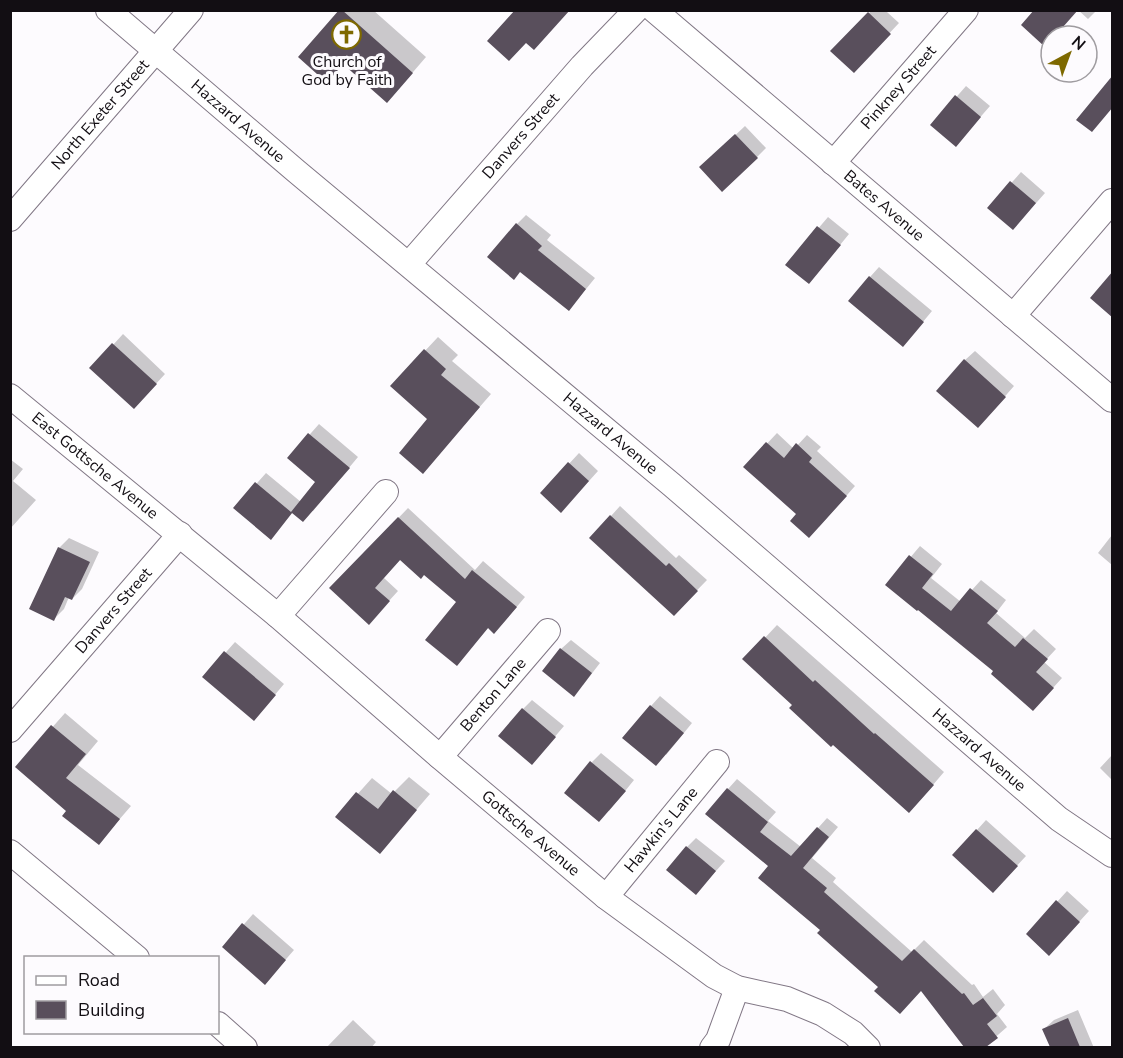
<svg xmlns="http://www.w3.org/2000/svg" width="1123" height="1058" font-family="'Nunito Sans',sans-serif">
	<rect width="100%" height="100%" fill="#fdfbfe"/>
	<!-- shadow -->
	<path fill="#0003" d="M341,10H373L426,57L401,86Z
		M872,10H888L887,12L899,23L854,71L833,51Z
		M1078,10H1097L1088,19Z
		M966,86L990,106L956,145L932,125Z
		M745,126L766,148L757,157L711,158Z
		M1021,172L1045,193L1022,219L989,208Z
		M526,215L551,235L547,240L595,278L578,299L517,224Z
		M828,217L849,234L818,272L788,264Z
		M879,267L932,311L912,335L870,277Z
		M123,334L165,374L143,398L92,368Z
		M438,337L458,355L452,361L491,394L423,472L429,419L392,386Z
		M975,351L1014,386L987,417L965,360Z
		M319,424L358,457L313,511L293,512L271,538L235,508L266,473L301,502L317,482L289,458Z
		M777,433L794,449L807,435L821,447L817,451L855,486L819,527L745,467Z
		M579,453L598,471L571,501L542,493Z
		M10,459L23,469L13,481L36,500L10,529Z
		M620,506L676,558L679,555L707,580L674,614L611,516Z
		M408,508L475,570L483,561L525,597L504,622L489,627L457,664L458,602L424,573L401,559L384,578L398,591L378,613L331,588Z
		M1112,535V565L1098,553Z
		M69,538L99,552L82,589L72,599L69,597L64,609L54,619L59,548Z
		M920,546L942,564L931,578L961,602L981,580L1006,600L996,613L1025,638L1034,629L1056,649L1044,662L1062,678L1042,700L995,671L887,585Z
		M777,625L944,772L921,799L745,659Z
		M571,640L600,663L583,685L561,649Z
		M235,642L284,684L263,709L204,677Z
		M660,696L692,723L666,755L651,706Z
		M532,700L564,726L541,753L523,709Z
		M65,713L98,741L78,765L131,806L99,843L68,811L17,767Z
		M601,753L634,780L609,811L592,762Z
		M1112,755V780L1100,768Z
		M409,777L430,794L380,852L337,817L372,778L392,794Z
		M737,779L776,812L768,821L801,847L827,818L838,827L812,858L836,878L833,882L912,952L924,940L972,985L974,984L983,997L993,989L1005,1005L997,1014L1007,1027L983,1048H966L922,990L880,987L822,930L770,866L728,789Z
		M986,820L1026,856L1003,881L977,830Z
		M696,838L725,861L696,893L687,847Z
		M1067,891L1089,911L1059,944L1028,934Z
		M253,914L294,950L274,973L224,947Z
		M1078,1010L1094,1048H1052L1044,1029L1054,1020Z
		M353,1020L376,1042L371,1048H326Z"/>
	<!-- building -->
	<path fill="#594f5c" d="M339,10H342L413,73L387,103L343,64L327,83L298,57Z
		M515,10H570L534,50L526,43L509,61L487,41Z
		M1034,10H1078L1055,36H1051V40L1045,47L1021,25Z
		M868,12L891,34L854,73L830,51Z
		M1113,75V107L1092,132L1076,120Z
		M955,95L981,117L956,147L930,125Z
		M735,134L758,158L722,192L699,167Z
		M1010,181L1036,203L1013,230L987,208Z
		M516,223L542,246L538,250L586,289L569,311L520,272L514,280L487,257Z
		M817,226L841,245L809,284L785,265Z
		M1113,271V318L1090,298Z
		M869,276L924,322L903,347L848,301Z
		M112,343L157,384L134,409L89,368Z
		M424,349L446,369L441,375L480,407L423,474L399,453L427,419L390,386Z
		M964,359L1006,397L978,428L936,391Z
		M308,433L350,468L303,522L292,513L271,540L233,508L255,482L291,512L315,482L287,458Z
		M766,442L784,458L796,443L812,458L809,462L847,496L809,538L790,521L796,514L743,467Z
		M568,462L589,481L561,513L540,493Z
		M610,515L666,566L669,563L698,591L674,616L589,538Z
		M398,517L465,579L472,570L517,607L494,634L488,628L457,666L425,640L456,602L424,575L421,579L400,560L375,588L390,601L369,625L329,588Z
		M58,547L90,562L72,600L65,597L54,621L29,609Z
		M909,555L933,574L922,588L951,611L970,588L998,611L987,623L1015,647L1023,638L1048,659L1036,672L1054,688L1033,711L991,674L993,671L918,610L917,611L885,585Z
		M764,636L813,682L815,680L874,734L875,733L934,785L909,813L833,745L831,747L789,708L792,705L742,659Z
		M560,648L592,673L574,697L542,671Z
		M224,651L276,695L254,721L202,677Z
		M650,705L684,733L656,766L622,738Z
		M522,708L556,737L532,765L498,736Z
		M51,725L86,754L66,778L120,819L99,845L62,816L66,811L15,767Z
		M590,761L626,791L599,822L564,793Z
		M727,788L768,822L760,832L791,856L817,827L829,837L803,868L827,888L824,892L902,961L914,949L962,994L964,993L973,1005L983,998L997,1016L987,1024L998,1038L986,1047H964L921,991L900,1014L874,991L878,987L817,933L820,930L758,878L768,866L705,814Z
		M393,790L417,810L380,854L335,817L356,792L378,809Z
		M976,829L1018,866L993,893L952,855Z
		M686,846L716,871L696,895L666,870Z
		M1056,900L1080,922L1049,956L1026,934Z
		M242,923L286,960L265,985L222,947Z
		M1068,1018L1080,1047H1050L1042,1029Z"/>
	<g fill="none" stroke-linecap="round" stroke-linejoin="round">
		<defs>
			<g id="minor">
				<path id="s1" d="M108,10L296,171L672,485L1059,819L1112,855"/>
				<path id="s2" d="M654,10L1112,400"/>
				<path id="s3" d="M833,163L966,10"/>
				<path id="s4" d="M10,219L191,10"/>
				<path id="s5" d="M409,264L582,66L636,10"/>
				<path d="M1013,316L1112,201"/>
				<path id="s6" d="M10,396L278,616L440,757L606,897L714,976L737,988L787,999L823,1014L853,1033L868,1048"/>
				<path d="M278,616L386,492"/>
				<path id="s7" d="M10,730L180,534"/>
				<path id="s8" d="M440,757L548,631"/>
				<path d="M10,852L137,958"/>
				<path id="s9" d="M606,897L717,762"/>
				<path d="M218,1024L245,1048"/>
				<path d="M712,1048L718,1040L737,988"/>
			</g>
		</defs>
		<!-- minor casing -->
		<use href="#minor" stroke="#817785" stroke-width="26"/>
		<!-- minor -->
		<use href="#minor" stroke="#fff" stroke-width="24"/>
	</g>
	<!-- icons -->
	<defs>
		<symbol id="church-ring" viewBox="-11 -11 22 22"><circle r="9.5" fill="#fdfbfe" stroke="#7e6900" stroke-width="1.5"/><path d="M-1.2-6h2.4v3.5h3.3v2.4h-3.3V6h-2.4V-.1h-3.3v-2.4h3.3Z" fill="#7e6900"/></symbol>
	</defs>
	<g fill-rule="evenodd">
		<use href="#church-ring" x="330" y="18" width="33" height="33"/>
	</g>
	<g text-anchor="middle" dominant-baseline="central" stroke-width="6" stroke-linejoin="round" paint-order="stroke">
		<!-- poi labels -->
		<g font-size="16" fill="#120e13" stroke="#fdfbfe">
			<text x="347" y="62">Church of<tspan x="347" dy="18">God by Faith</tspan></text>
		</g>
		<!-- street labels -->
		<g font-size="16" fill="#120e13" stroke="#fdfbfe">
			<text stroke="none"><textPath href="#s3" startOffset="100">Pinkney Street</textPath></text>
			<text stroke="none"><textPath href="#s4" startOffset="138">North Exeter Street</textPath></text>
			<text stroke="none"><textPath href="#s1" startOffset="171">Hazzard Avenue</textPath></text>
			<text stroke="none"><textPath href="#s5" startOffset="170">Danvers Street</textPath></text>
			<text stroke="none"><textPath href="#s2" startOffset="302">Bates Avenue</textPath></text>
			<text stroke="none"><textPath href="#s1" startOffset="657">Hazzard Avenue</textPath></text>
			<text stroke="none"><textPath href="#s6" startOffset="110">East Gottsche Avenue</textPath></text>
			<text stroke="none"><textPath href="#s7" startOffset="158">Danvers Street</textPath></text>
			<text stroke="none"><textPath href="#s8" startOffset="82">Benton Lane</textPath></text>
			<text stroke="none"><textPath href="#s1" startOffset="1143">Hazzard Avenue</textPath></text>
			<text stroke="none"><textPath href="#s9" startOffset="87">Hawkin's Lane</textPath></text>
			<text stroke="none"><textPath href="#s6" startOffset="680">Gottsche Avenue</textPath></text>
		</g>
	</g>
	<!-- border -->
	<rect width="1123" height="1058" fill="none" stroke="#120e13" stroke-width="24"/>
	<!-- legend -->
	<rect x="24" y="956" width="195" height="78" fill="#fdfbfe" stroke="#9f9ca0" stroke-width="1.5"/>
	<rect x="36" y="976" width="30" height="9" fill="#ffffff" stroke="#9f9ca0" stroke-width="1.5"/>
	<text x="78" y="986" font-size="18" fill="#120e13">Road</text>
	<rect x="36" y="1001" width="30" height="18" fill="#594f5c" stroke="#9f9ca0" stroke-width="1.5"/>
	<text x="78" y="1016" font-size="18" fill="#120e13">Building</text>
	<!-- north arrow -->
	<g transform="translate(1069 54) rotate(41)"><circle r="28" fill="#fdfbfe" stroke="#9f9ca0" stroke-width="1.5"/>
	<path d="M0-4.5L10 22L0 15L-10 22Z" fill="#7e6900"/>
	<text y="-9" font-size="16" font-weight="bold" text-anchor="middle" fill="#120e13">N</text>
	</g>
</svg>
